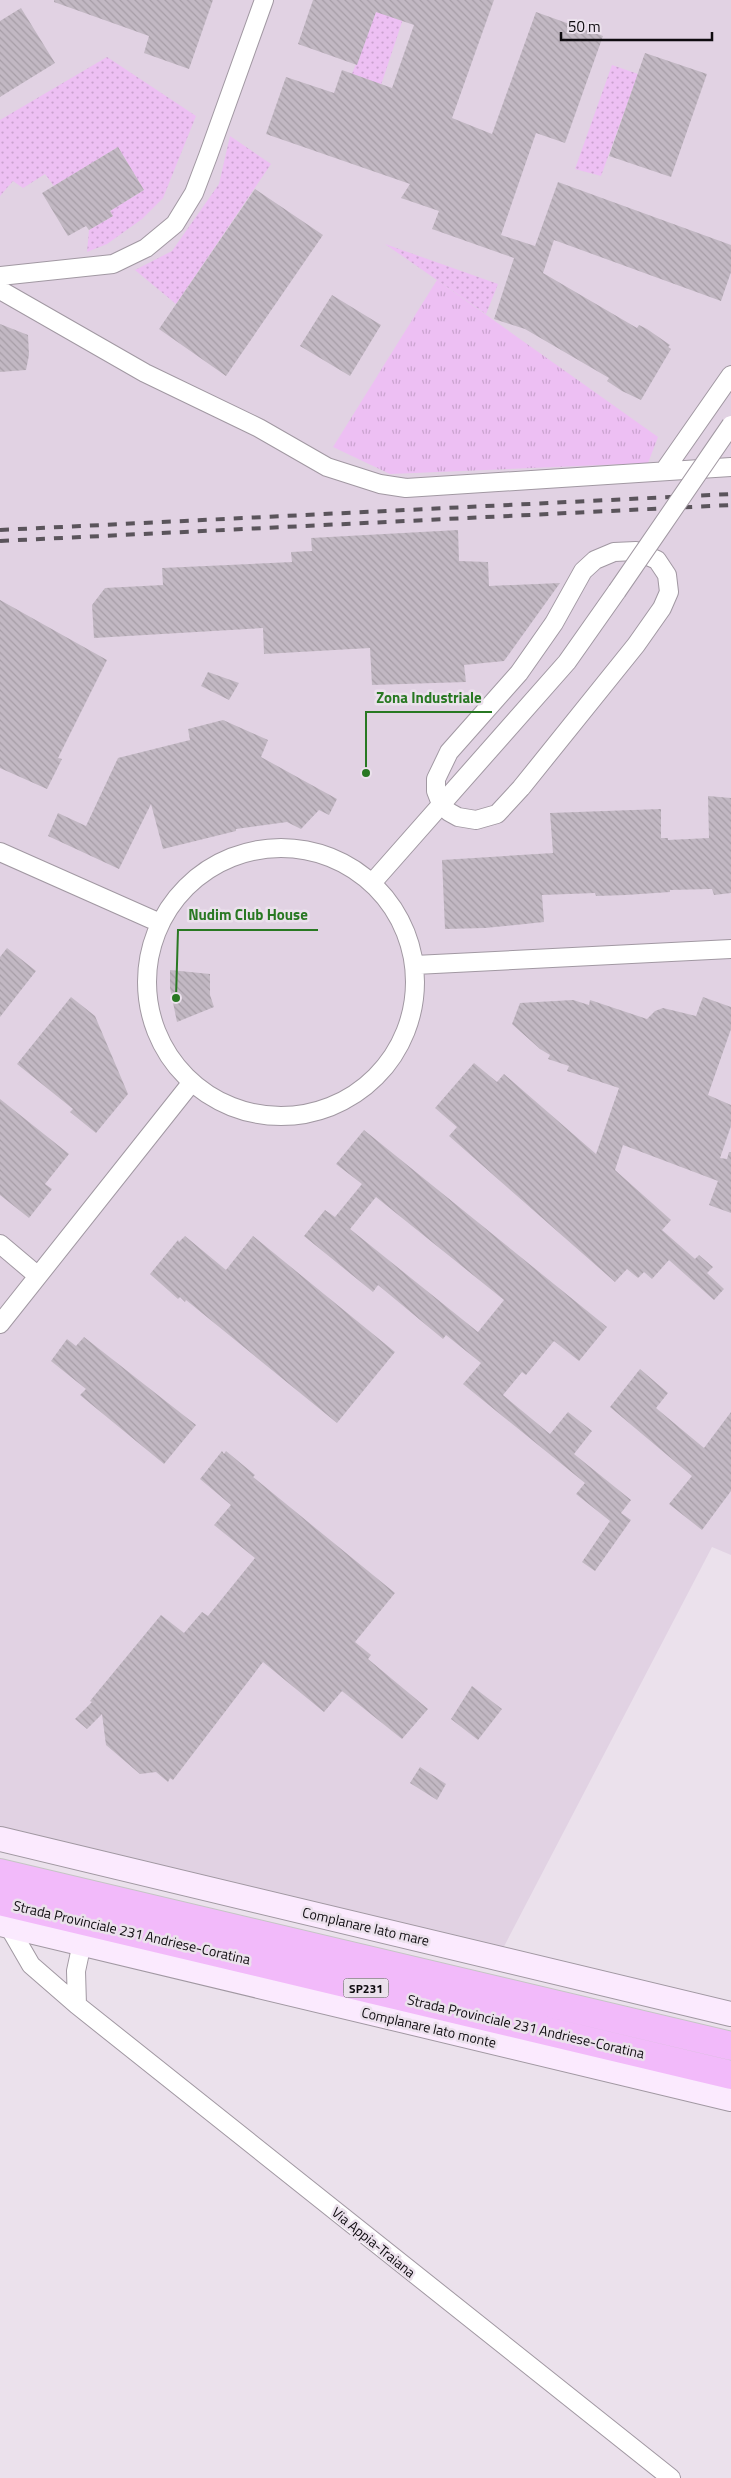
<svg xmlns="http://www.w3.org/2000/svg" width="731" height="2478" font-family="'Titillium Web',sans-serif">
	<defs>
		<pattern id="grass-tufts" width="24" height="20" patternUnits="userSpaceOnUse" patternTransform="scale(1.25)"><rect width="24" height="20" fill="#edbff3"/><path d="M3 7l-1-3M5 7V3M7 7l1-3M15 17l-1-3M17 17v-4M19 17l1-3" fill="none" stroke="#caa3cf"/></pattern>
		<pattern id="park-dots" width="8" height="8" patternUnits="userSpaceOnUse" patternTransform="scale(1.25)"><rect width="8" height="8" fill="#edbff3"/><path d="M2 2h.1M6 6h.1" fill="none" stroke="#caa3cf" stroke-width="1.8" stroke-linecap="round"/></pattern>
		<pattern id="building-back-hatch" width="6" height="6" patternUnits="userSpaceOnUse" patternTransform="scale(1.25)"><rect width="6" height="6" fill="#c2b8c3"/><path d="M-1 5l2 2M0 0l6 6M5-1l2 2" fill="none" stroke="#a69da6"/></pattern>
	</defs>
	<rect width="100%" height="100%" fill="#ebe1ec"/>
	<!-- built -->
	<path fill="#e1d2e3" d="M0,0H731V1555L712,1547L498,1958L0,1842Z"/>
	<!-- grass -->
	<path fill="url(#grass-tufts)" d="M437,280L658,437L648,463L390,474L333,447Z"/>
	<!-- park -->
	<path fill="url(#park-dots)" d="M376,12L403,19L378,94L369,80L352,74Z
		M107,57L196,116L163,198L142,219L107,244L87,252L89,230L113,216L110,211L144,190L118,147L54,186L45,174L23,188L13,181L0,196V120Z
		M612,65L638,74L601,176L575,169Z
		M230,136L271,164L176,304L135,270L172,251L219,184Z
		M385,244L498,284L486,314Z"/>
	<!-- building -->
	<path fill="url(#building-back-hatch)" fill-rule="evenodd" d="M54,0H213L189,69L144,53L149,36L54,2Z
		M313,0H494L452,118L492,134L536,12L603,36L565,143L536,133L501,235L535,246L558,182L731,245V272L721,301L554,240L543,273L637,328L639,325L647,329L670,345L668,347L671,349L641,400L622,391L607,381L609,378L525,329L494,319L514,258L432,229L439,211L401,198L410,184L266,134L286,77L334,93L342,70L392,88L414,25L376,12L357,65L298,44Z
		M21,8L55,63L0,97V21Z
		M645,53L707,74L671,177L609,156Z
		M118,147L144,190L110,211L113,216L89,230L86,226L68,236L42,193Z
		M255,189L323,235L226,376L159,329Z
		M332,295L381,325L350,376L300,346Z
		M0,324L28,335L29,355L26,370L0,372Z
		M458,530L459,561L488,562L489,586L560,583L504,661L464,665L466,682L372,685L370,648L264,654L263,628L94,638L92,605L105,588L163,585L162,568L292,562L291,552L312,551L311,538Z
		M0,600L107,660L58,758L62,759L47,789L0,768Z
		M208,672L239,683L229,700L201,686Z
		M223,720L268,740L261,757L337,799L329,815L319,810L301,829L287,822L236,829V831L163,849L151,804L119,869L48,836L58,813L86,826L118,758L190,740L188,729Z
		M708,796L731,798V893L714,895L712,889L670,890V892L626,895L596,896L595,893L542,895L544,922L485,928L445,929L442,860L553,853L550,813L661,809V838H668V840L709,838Z
		M7,948L36,971L0,1017V957Z
		M170,970L210,974V995L214,1007L177,1022L170,988Z
		M71,997L95,1016L128,1094L96,1133L70,1112L73,1109L17,1064Z
		M703,997L731,1007V1029L708,1095L731,1105V1126L720,1158L727,1159L729,1152H731V1213L709,1205L718,1181L623,1145L615,1170L671,1220L662,1230L695,1259L699,1255L713,1267L707,1273L724,1289L714,1300L669,1260L652,1279L644,1272L638,1278L627,1269L615,1282L449,1136L457,1127L435,1108L474,1063L497,1082L504,1074L596,1154L619,1088L567,1071L569,1066L548,1059L550,1055L540,1049L512,1024L520,1003L573,1000L589,1005L590,1000L647,1019L655,1011L663,1008L696,1016Z
		M0,1099L69,1154L45,1184L52,1189L29,1218L0,1195Z
		M364,1130L607,1327L579,1361L554,1341L526,1375L522,1372L503,1395L550,1434L568,1412L592,1431L574,1454L631,1500L621,1513L631,1520L595,1571L582,1562L610,1521L576,1494L585,1483L463,1384L481,1363L446,1335L443,1339L378,1285L373,1292L304,1236L325,1210L335,1217L362,1184L336,1164ZM376,1197L504,1300L478,1332L350,1229Z
		M185,1236L226,1270L253,1236L395,1352L337,1423L186,1300L185,1302L180,1297L178,1299L150,1274L178,1240L179,1242Z
		M84,1337L196,1425L164,1464L80,1395L86,1389L51,1361L67,1339L76,1346Z
		M640,1369L668,1393L656,1408L704,1448L731,1412V1491L702,1530L669,1504L692,1476L610,1407Z
		M222,1451L224,1454L226,1451L255,1475L253,1477L395,1593L355,1642L371,1655L368,1659L428,1709L402,1739L342,1691L324,1712L263,1662L173,1780L170,1778L168,1782L156,1772L140,1774L106,1745L102,1714L87,1729L75,1719L92,1702L90,1701L161,1615L184,1633L202,1612L208,1616L255,1558L214,1525L231,1505L200,1479Z
		M472,1686L502,1709L478,1740L451,1719Z
		M420,1767L446,1784L437,1800L410,1783Z"/>
	<g fill="none" stroke-linecap="round" stroke-linejoin="round">
		<defs>
			<path id="street" d="M0,276L113,264L146,248L175,224L194,193L208,156L264,0
				M0,290L145,373L259,428L327,467L380,484L406,488L731,467
				M664,471L731,375
				M636,551L657,560L667,575L669,592L662,608L636,645L521,788L497,814L476,820L458,817L449,812L441,804L436,791V779L449,752L519,673L554,623L583,571L595,560L614,552Z
				M147 982a134 134 0 1 1 268 0a134 134 0 1 1-268 0Z
				M0,852L160,923
				M372,883L567,662L617,591
				M415,965L731,949
				M0,1244L38,1276
				M0,1324L192,1082
				M9,1927L31,1965L77,2005L671,2478
				M77,2005L76,1971L82,1943"/>
			<path id="secondary" d="M0,1839L731,2014
				M0,1924L731,2099"/>
			<path id="highway" d="M0,1873L731,2046
				M0,1901L731,2075"/>
		</defs>
		<!-- street casing -->
		<use href="#street" stroke="#a198a2" stroke-width="20"/>
		<!-- secondary casing -->
		<use href="#secondary" stroke="#a198a2" stroke-width="26"/>
		<!-- highway casing -->
		<use href="#highway" stroke="#c5c4c5" stroke-width="30"/>
		<!-- street -->
		<use href="#street" stroke="#fff" stroke-width="18"/>
		<!-- secondary -->
		<use href="#secondary" stroke="#fbeafe" stroke-width="24"/>
		<!-- highway -->
		<use href="#highway" stroke="#f2bafa" stroke-width="28"/>
		<!-- rail -->
		<path stroke="#5a545b" stroke-width="4" stroke-dasharray="9 9" stroke-linecap="butt" d="M0,530L731,494
			M0,541L731,505"/>
		<defs>
			<path id="street-bridge" d="M617,591L731,425"/>
		</defs>
		<!-- street-bridge casing -->
		<use href="#street-bridge" stroke="#a198a2" stroke-width="20" stroke-linecap="butt"/>
		<!-- street-bridge -->
		<use href="#street-bridge" stroke="#fff" stroke-width="18"/>
	</g>
	<g text-anchor="middle" dominant-baseline="central" stroke-width="5" stroke-linejoin="round" paint-order="stroke">
		<!-- shield labels -->
		<rect fill="#ebe1ec" stroke="#504b51" stroke-width="1" x="343.5" y="1978.5" width="45" height="19" rx="4"/>
		<g font-size="12" font-weight="bold" fill="#0e0b0f">
			<text x="366" y="1988">SP231</text>
		</g>
		<!-- street labels -->
		<g font-size="14" fill="#0e0b0f" stroke="#ebe1ec">
			<text transform="translate(366 1926) rotate(13)">Complanare lato mare</text>
			<text transform="translate(132 1932) rotate(13)">Strada Provinciale 231 Andriese-Coratina</text>
			<text transform="translate(526 2026) rotate(13)">Strada Provinciale 231 Andriese-Coratina</text>
			<text transform="translate(429 2027) rotate(13)">Complanare lato monte</text>
			<text transform="translate(374 2242) rotate(39)">Via Appia-Traiana</text>
		</g>
	</g>
	<!-- callouts -->
	<path fill="none" stroke="#287822" stroke-width="2" d="M366 773L366 712H492M176 998L178 930H318"/>
	<g fill="#287822" stroke="#ebe1ec" stroke-width="2">
		<circle cx="366" cy="773" r="5"/>
		<circle cx="176" cy="998" r="5"/>
	</g>
	<g font-size="15" text-anchor="middle" font-weight="bold" fill="#287822" stroke="#ebe1ec" stroke-width="5" stroke-linejoin="round" paint-order="stroke">
		<text x="429" y="703">Zona Industriale</text>
		<text x="248" y="920">Nudim Club House</text>
	</g>
	<!-- scale -->
	<path d="M561 32v8h151v-8" fill="none" stroke="#0e0b0f" stroke-width="2.5"/>
	<text x="568" y="32" font-size="15" fill="#0e0b0f" stroke="#ebe1ec" stroke-width="4" paint-order="stroke">50 m</text>
</svg>
